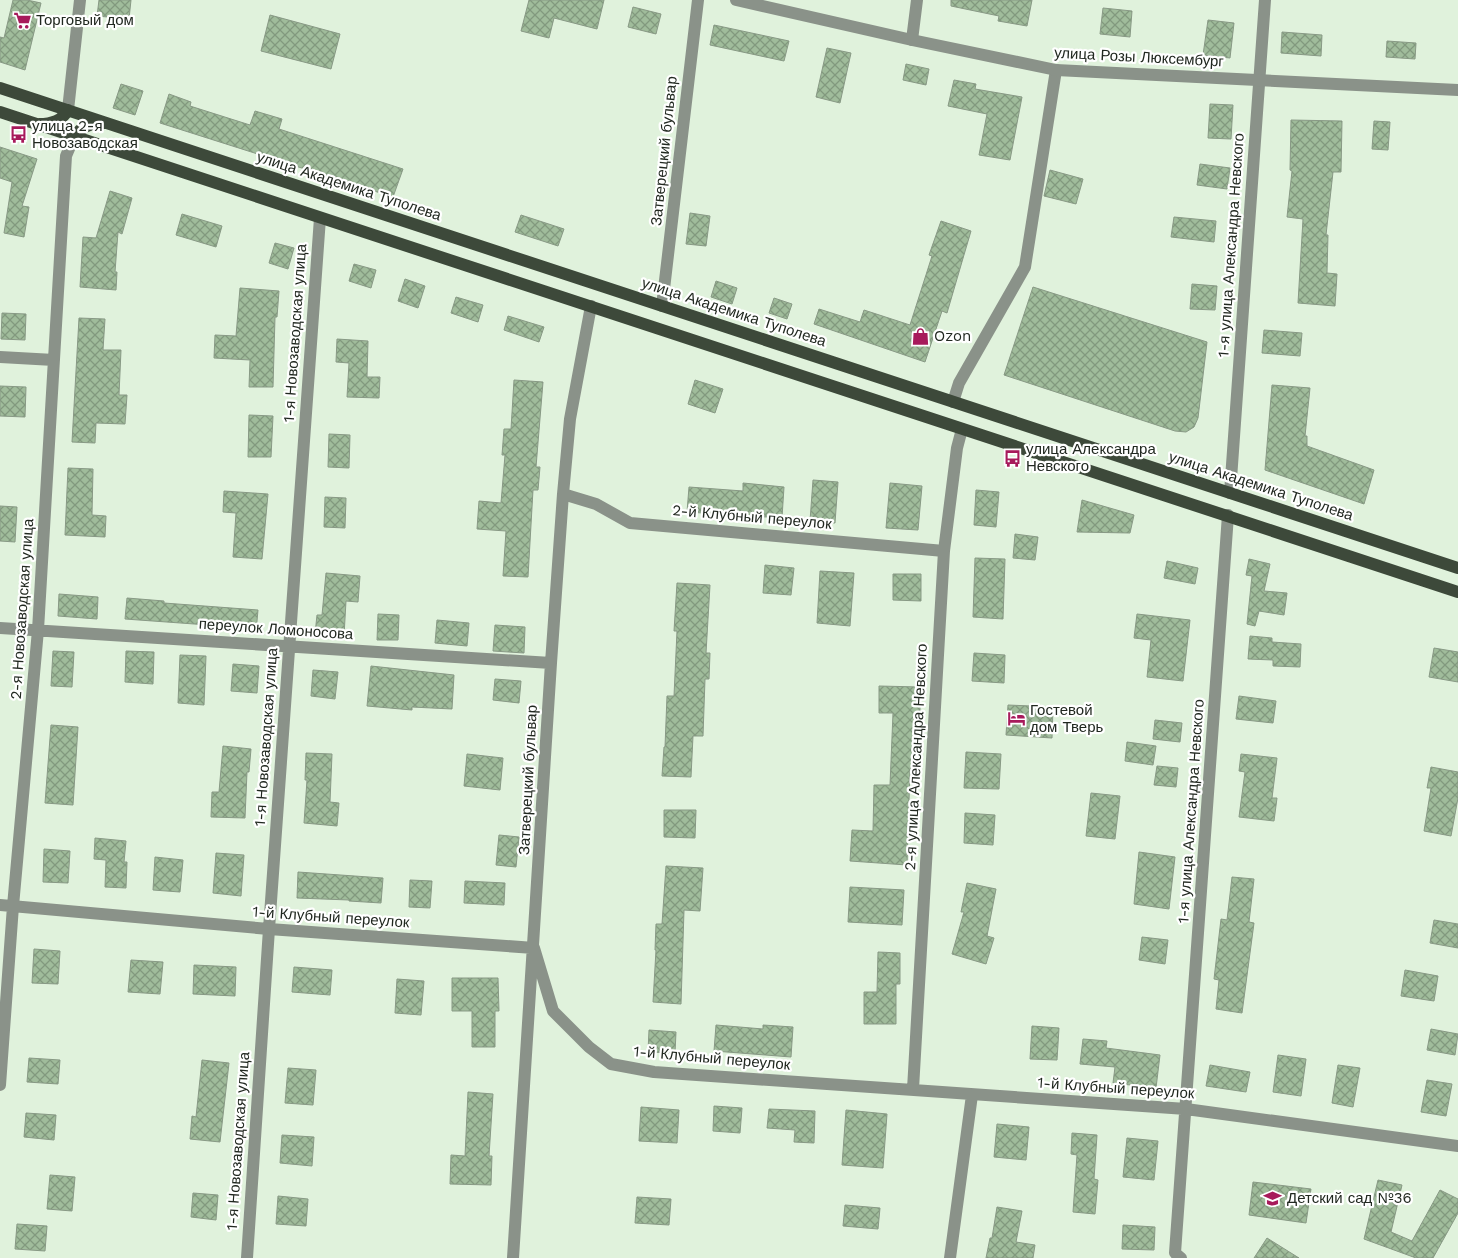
<svg xmlns="http://www.w3.org/2000/svg" width="1458" height="1258" font-family="'Work Sans',sans-serif">
	<defs>
		<pattern id="building-cross-hatch" width="8" height="8" patternUnits="userSpaceOnUse" patternTransform="scale(1.25)"><rect width="8" height="8" fill="#a0bc9b"/><path d="M0 0l8 8M0 8l8-8" fill="none" stroke="#82997e"/></pattern>
	</defs>
	<rect width="100%" height="100%" fill="#e0f2dc"/>
	<!-- building -->
	<path fill="url(#building-cross-hatch)" stroke="#889985" d="M13,0H27L41,3L25,70L0,62V37L4,38Z
		M99,0H131L129,19L97,16Z
		M529,0H604L597,29L554,18L549,38L521,31Z
		M951,0H1032L1027,26L998,21L999,16L951,6Z
		M633,7L661,14L656,34L628,27Z
		M1103,8L1132,11L1130,37L1100,34Z
		M270,15L340,34L331,69L261,51Z
		M1208,20L1234,23L1230,58L1203,55Z
		M714,25L789,41L784,61L710,45Z
		M1282,32L1322,35L1321,56L1281,53Z
		M1387,41L1416,43L1415,59L1386,57Z
		M827,48L851,53L840,103L816,97Z
		M906,64L929,69L926,85L903,80Z
		M954,80L976,84L975,89L1022,97L1010,160L979,155L987,114L948,106Z
		M121,84L143,91L135,115L113,108Z
		M169,94L191,102L190,106L250,125L255,111L282,119L279,129L403,169L393,197L160,123Z
		M1210,104L1233,105L1231,139L1208,138Z
		M1291,120L1342,121L1341,172H1333L1326,235H1328L1327,273L1337,274L1335,306L1298,303L1303,219L1287,217L1292,171L1290,170Z
		M1374,121L1390,122L1388,150L1372,149Z
		M0,147L37,159L22,206L29,207L24,237L4,233L12,182L0,178Z
		M1200,164L1230,168L1227,189L1197,185Z
		M1050,170L1083,179L1076,204L1044,196Z
		M110,191L132,198L122,234L118,232L115,272H117L116,290L80,287L83,237L96,238Z
		M690,213L710,216L706,246L686,244Z
		M182,214L222,226L216,247L176,235Z
		M521,215L564,229L558,246L515,232Z
		M1174,217L1216,221L1214,242L1171,237Z
		M941,221L971,231L947,313L942,311L925,362L814,324L819,309L860,322L864,310L910,325L932,256L929,255Z
		M275,243L294,248L288,269L269,263Z
		M354,264L376,270L371,288L349,281Z
		M405,279L425,286L418,308L398,301Z
		M716,281L737,288L732,304L711,297Z
		M1192,284L1217,286L1215,310L1190,309Z
		M1033,287L1207,342L1198,418L1194,427L1186,432L1175,431L1004,375Z
		M240,288L279,291L277,317H275L273,387H249L250,360L214,358L215,335L236,336Z
		M456,297L483,305L478,322L451,313Z
		M774,298L792,304L787,319L769,313Z
		M2,313L26,314L25,340L1,339Z
		M508,316L544,327L539,342L504,330Z
		M79,318L105,319L103,350H121L119,395H127L125,424L96,423L95,443L72,442Z
		M1264,330L1302,333L1300,356L1262,353Z
		M337,339L368,341L367,377H380L379,398L347,397L349,363L336,362Z
		M514,380L543,382L536,467H540L538,490H533L528,577L503,576L506,531L477,529L479,501L501,503L505,455H502L504,429H511Z
		M695,380L723,389L715,413L688,404Z
		M1272,385L1310,388L1305,436H1307V446L1374,470L1364,504L1265,470Z
		M0,386L26,387L25,417L0,416Z
		M249,415L273,416L271,457H248Z
		M329,434L350,435L349,468L328,467Z
		M68,468L93,469L92,515L106,516L105,537L65,535Z
		M813,480L838,482L835,523L810,521Z
		M743,483L784,487L782,518L687,512L689,487L743,491Z
		M890,483L922,486L918,530L886,528Z
		M976,490L999,492L996,527L974,525Z
		M224,491L268,494L262,559L233,557L236,513L223,512Z
		M325,497L346,498L345,528L324,527Z
		M1082,500L1134,515L1130,533L1077,532Z
		M0,506L17,507L15,542L0,541Z
		M1015,534L1038,537L1035,560L1013,558Z
		M975,558L1005,559L1003,619L973,617Z
		M1249,559L1270,564L1264,591L1287,593L1284,615L1259,611L1255,626L1247,624L1252,576L1246,575Z
		M1167,561L1198,568L1195,584L1164,578Z
		M765,565L794,568L791,595L763,593Z
		M820,571L854,573L850,626L817,623Z
		M326,573L360,576L358,602L346,601L344,636L315,634L317,615H322Z
		M893,574H921V601L893,600Z
		M677,583L710,585L706,653H710L709,679H705L703,736H693L691,777L662,776L664,747H665L667,696H674L677,631H674Z
		M59,594L98,597L97,619L58,616Z
		M127,598L164,601V603L258,610L256,632L222,629V626L125,619Z
		M378,614L399,615L398,640H377Z
		M1137,614L1190,620L1183,681L1147,677L1151,640L1134,638Z
		M437,620L469,623L467,646L435,643Z
		M495,625L525,627L524,653L493,651Z
		M1250,636L1272,638V642L1301,644L1300,667L1273,666V660L1248,659Z
		M1434,648L1458,652V682L1429,677Z
		M53,651L74,652L72,687L51,686Z
		M126,651L154,652L153,684L125,682Z
		M974,653L1005,655L1004,683L972,681Z
		M180,655L206,656L204,705L178,703Z
		M233,664L259,666L257,693L231,691Z
		M371,666L454,675L452,709L412,707V710L367,706Z
		M313,670L338,672L335,699L311,696Z
		M495,679L521,681L519,703L493,700Z
		M879,686L920,687V714H917L914,770L910,769L907,865L850,861L852,830L873,831L874,785H890L893,713H879Z
		M1239,696L1276,701L1273,723L1236,719Z
		M1008,705L1053,707L1052,738L1006,735Z
		M1155,720L1182,723L1180,742L1153,739Z
		M51,725L78,727L73,805L45,803Z
		M1127,742L1156,746L1153,765L1125,761Z
		M223,746L251,749L249,772H247L245,818L211,817L212,792H219Z
		M966,752L1001,754L999,789L964,788Z
		M306,753L332,754L330,802L339,803L337,826L304,823L307,780H305Z
		M467,754L503,758L500,790L464,786Z
		M1241,754L1277,758L1272,798H1277L1274,821L1239,817L1245,772L1239,771Z
		M1157,766L1178,768L1176,787L1154,785Z
		M1431,767L1458,772V798L1451,836L1424,831L1431,788H1427Z
		M1091,793L1120,796L1115,839L1086,836Z
		M664,810H696L695,838L664,837Z
		M965,813L995,815L993,845L964,843Z
		M499,835L519,837L516,867L496,865Z
		M95,838L126,841L124,862H127L126,888L105,887L106,860L94,859Z
		M44,849L70,851L68,883L43,882Z
		M1139,852L1175,857L1169,909L1134,904Z
		M216,853L244,855L241,896L213,893Z
		M155,857L183,860L180,892L153,890Z
		M666,866L703,868L700,911L684,910L681,1004L653,1002L656,950H655L656,924H662Z
		M298,872L383,878L381,903L349,901V900L297,898Z
		M1232,877L1254,879L1249,922L1254,923L1242,1013L1216,1009L1219,980L1214,979L1221,919L1227,920Z
		M410,880L432,881L430,908L409,907Z
		M465,881L505,883L504,905L464,903Z
		M967,883L996,889L987,936L994,938L986,964L952,954L964,912H961Z
		M850,887L904,890L902,925L848,922Z
		M1434,920L1458,924V948L1430,943Z
		M1142,937L1168,940L1165,964L1139,960Z
		M34,949L60,951L58,984L32,983Z
		M878,952L900,953V984H896V1024H864V992H877Z
		M131,960L163,962L160,994L128,992Z
		M194,965L236,967L235,996L193,994Z
		M294,967L332,970L330,995L292,992Z
		M1405,970L1438,976L1434,1001L1401,996Z
		M452,978H498L499,1011H495V1047H472V1011H452Z
		M397,979L424,981L421,1015L395,1013Z
		M716,1025L763,1029V1025L793,1027L791,1057L714,1051Z
		M1032,1026L1059,1028L1057,1060L1030,1059Z
		M1431,1029L1458,1034L1455,1055L1427,1050Z
		M649,1030L676,1032L675,1053L648,1052Z
		M1083,1039L1107,1041L1106,1048L1160,1055L1156,1088L1113,1083L1115,1067L1080,1064Z
		M1278,1055L1306,1059L1301,1096L1273,1092Z
		M29,1058L60,1060L58,1084L27,1082Z
		M202,1060L229,1063L220,1142L190,1139L192,1116L196,1117Z
		M1210,1065L1250,1072L1246,1092L1206,1086Z
		M1338,1065L1360,1068L1353,1107L1332,1103Z
		M288,1068L316,1070L313,1105L285,1103Z
		M1427,1080L1452,1084L1446,1116L1421,1112Z
		M468,1092L493,1094L489,1156H492L491,1185L450,1184L451,1155L465,1156Z
		M714,1106L742,1108L740,1133L713,1131Z
		M641,1107L679,1110L677,1143L639,1141Z
		M769,1109L815,1111L814,1143L794,1142L795,1130L767,1128Z
		M846,1110L887,1114L883,1168L842,1165Z
		M26,1113L56,1115L54,1140L24,1137Z
		M997,1124L1029,1127L1026,1160L994,1157Z
		M1072,1133L1097,1135L1094,1179L1098,1180L1095,1214L1073,1212L1077,1155L1071,1154Z
		M282,1135L314,1137L312,1166L280,1163Z
		M1127,1138L1158,1141L1154,1180L1123,1177Z
		M50,1175L75,1177L72,1211L47,1209Z
		M1378,1180L1402,1185L1391,1232L1412,1241L1440,1190L1458,1199V1213L1433,1258H1416L1364,1239Z
		M1253,1182L1311,1189L1306,1223L1249,1215Z
		M193,1193L218,1195L216,1220L191,1217Z
		M278,1196L308,1199L306,1226L276,1224Z
		M637,1197L671,1199L669,1225L635,1223Z
		M845,1205L880,1208L878,1229L843,1226Z
		M997,1207L1022,1211L1016,1242L1035,1245L1033,1258H986L990,1238H992Z
		M17,1224L47,1226L45,1251L15,1249Z
		M1123,1225L1155,1227L1154,1250L1122,1249Z
		M1267,1238L1299,1258H1254Z"/>
	<g fill="none" stroke-linecap="round" stroke-linejoin="round">
		<!-- minor -->
		<path stroke="#8a9289" stroke-width="12" d="M912,40L917,0
			M68,110L80,0
			M662,306L698,0
			M0,357L54,360
			M953,402L959,383L1025,267L1056,70
			M1230,493L1265,0
			M563,494L596,504L630,523L944,551
			M0,628L551,663
			M0,905L269,929L534,948L553,1011L589,1047L611,1064L654,1072L1186,1109L1458,1146
			M0,1085L13,906L38,630L66,156L74,137
			M913,1089L944,551L957,448L962,429
			M247,1258L269,929L320,218
			M513,1258L551,663L563,494L570,419L591,306
			M950,1258L972,1095
			M1181,1258L1175,1253L1228,515"/>
		<!-- tertiary -->
		<path stroke="#8a9289" stroke-width="12" d="M736,0L912,40L1056,70L1458,90"/>
		<!-- primary -->
		<path stroke="#3d493a" stroke-width="12" d="M0,88L1458,568
			M0,112L1458,592
			M39,124C51,124 62,121 68,110
			M74,137C81,126 92,123 104,123"/>
	</g>
	<!-- icons -->
	<defs>
		<symbol id="supermarket-bare" viewBox="-9 -9 18 18"><path d="M-6-5.5h2.5l.6 2H6L4.5 2H-2.5L-4.4-4H-6ZM-1.5 3.2a1.3 1.3 0 1 0 .1 0ZM3 3.2a1.3 1.3 0 1 0 .1 0Z" fill="#a71a5b" stroke="#fff" stroke-width="2.5" paint-order="stroke"/></symbol>
		<symbol id="bus-bare" viewBox="-9 -9 18 18"><path d="M-5-6H5V4H4V6H2V4H-2V6H-4V4H-5ZM-3.5-4V0h7V-4ZM-3.5 1.2v1.5H-2V1.2ZM2 1.2v1.5H3.5V1.2Z" fill="#a71a5b" stroke="#fff" stroke-width="2.5" paint-order="stroke"/></symbol>
		<symbol id="shop-bare" viewBox="-9 -9 18 18"><path d="M-5-2.5h2.3a2.7 3.5 0 0 1 5.4 0H5L5.5 6h-11ZM-1.5-2.5h3a1.5 2.3 0 0 0-3 0Z" fill="#a71a5b" stroke="#fff" stroke-width="2.5" paint-order="stroke"/></symbol>
		<symbol id="hotel-bare" viewBox="-9 -9 18 18"><path d="M-6-4.5h1.5V1H6V5H4.5V3h-9V5H-6ZM-4 0a1.8 1.8 0 1 1 3.6 0ZM.5 0V-2.5h3Q6-2.5 6 0Z" fill="#a71a5b" stroke="#fff" stroke-width="2.5" paint-order="stroke"/></symbol>
		<symbol id="school-bare" viewBox="-9 -9 18 18"><path d="M0-5L7-2L0 1L-7-2ZM-4 1L0 2.5L4 1V4Q0 6-4 4Z" fill="#a71a5b" stroke="#fff" stroke-width="2.5" paint-order="stroke"/></symbol>
	</defs>
	<g fill-rule="evenodd">
		<use href="#supermarket-bare" x="10" y="8" width="25" height="25"/>
		<use href="#bus-bare" x="6" y="122" width="25" height="25"/>
		<use href="#shop-bare" x="908" y="324" width="25" height="25"/>
		<use href="#bus-bare" x="1000" y="446" width="25" height="25"/>
		<use href="#hotel-bare" x="1004" y="706" width="25" height="25"/>
		<use href="#school-bare" x="1260" y="1186" width="25" height="25"/>
	</g>
	<g text-anchor="middle" dominant-baseline="central" stroke-width="4.5" stroke-linejoin="round" paint-order="stroke">
		<!-- poi labels -->
		<g font-size="15" fill="#212820" stroke="#fff" text-anchor="start">
			<text x="36" y="20">Торговый дом</text>
			<text x="32" y="126">улица 2-я<tspan x="32" dy="17">Новозаводская</tspan></text>
			<text x="934" y="336">Ozon</text>
			<text x="1026" y="449">улица Александра<tspan x="1026" dy="17">Невского</tspan></text>
			<text x="1030" y="710">Гостевой<tspan x="1030" dy="17">дом Тверь</tspan></text>
			<text x="1287" y="1198">Детский сад №36</text>
		</g>
		<!-- street labels -->
		<g font-size="15" fill="#212820" stroke="#fff">
			<text transform="translate(1139 57) rotate(3)">улица Розы Люксембург</text>
			<text transform="translate(664 151) rotate(-84)">Затверецкий бульвар</text>
			<text transform="translate(349 186) rotate(18)">улица Академика Туполева</text>
			<text transform="translate(1231 245) rotate(-86)">1-я улица Александра Невского</text>
			<text transform="translate(734 312) rotate(18)">улица Академика Туполева</text>
			<text transform="translate(295 333) rotate(-86)">1-я Новозаводская улица</text>
			<text transform="translate(1261 486) rotate(18)">улица Академика Туполева</text>
			<text transform="translate(752 517) rotate(5)">2-й Клубный переулок</text>
			<text transform="translate(22 609) rotate(-86)">2-я Новозаводская улица</text>
			<text transform="translate(276 629) rotate(4)">переулок Ломоносова</text>
			<text transform="translate(266 737) rotate(-86)">1-я Новозаводская улица</text>
			<text transform="translate(916 757) rotate(-87)">2-я улица Александра Невского</text>
			<text transform="translate(528 780) rotate(-87)">Затверецкий бульвар</text>
			<text transform="translate(1191 811) rotate(-86)">1-я улица Александра Невского</text>
			<text transform="translate(331 917) rotate(4)">1-й Клубный переулок</text>
			<text transform="translate(712 1058) rotate(5)">1-й Клубный переулок</text>
			<text transform="translate(1116 1088) rotate(4)">1-й Клубный переулок</text>
			<text transform="translate(238 1141) rotate(-86)">1-я Новозаводская улица</text>
		</g>
	</g>
</svg>
